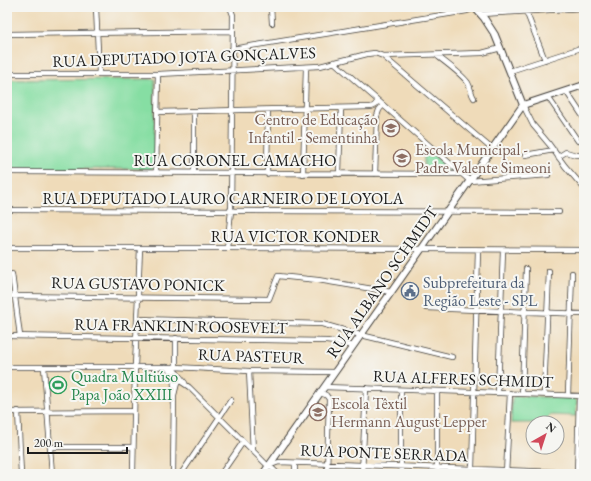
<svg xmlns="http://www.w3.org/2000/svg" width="591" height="481" font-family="'EB Garamond',serif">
	<rect width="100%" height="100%" fill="#f6f6f2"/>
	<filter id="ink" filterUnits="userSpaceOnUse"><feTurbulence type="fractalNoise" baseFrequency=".025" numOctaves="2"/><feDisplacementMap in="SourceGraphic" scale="8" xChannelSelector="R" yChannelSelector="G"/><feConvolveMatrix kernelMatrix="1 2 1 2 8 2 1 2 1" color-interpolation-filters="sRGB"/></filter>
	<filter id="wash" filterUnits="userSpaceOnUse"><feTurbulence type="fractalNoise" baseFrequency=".012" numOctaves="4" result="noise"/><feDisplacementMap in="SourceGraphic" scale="16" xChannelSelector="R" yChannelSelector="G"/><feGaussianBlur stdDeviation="0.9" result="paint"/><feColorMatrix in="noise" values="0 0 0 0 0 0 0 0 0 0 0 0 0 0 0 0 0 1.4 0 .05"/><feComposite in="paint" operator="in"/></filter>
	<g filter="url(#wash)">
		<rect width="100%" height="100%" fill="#efdbb9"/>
		<!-- green -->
		<path fill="#86dea3" stroke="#517d60" d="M155,79L154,166L152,169H7V80Z
			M424,147L450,169L449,171L424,170Z
			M515,396L574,398L577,401L576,416L551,415L541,423H511L512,398L513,397Z"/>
	</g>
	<g filter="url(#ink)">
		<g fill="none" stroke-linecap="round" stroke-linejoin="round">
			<defs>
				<path id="minor" d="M96,7L99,74
					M271,7L272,23
					M526,11L545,60
					M481,14L584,8
					M7,34L233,31
					M232,49L467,11L475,8V7
					M436,55C445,62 463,75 468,83C471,88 471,94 474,98
					M383,56L482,53L501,48
					M334,62L470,181L548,175
					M510,71L584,47
					M7,74H158L320,66L367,54L375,53L383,56L492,149
					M566,91L584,118
					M548,97L578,141
					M523,105L533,125L549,144L565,166L584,188
					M157,112L371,107L374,106L378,101
					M525,155L554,150
					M558,157L566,152L576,155H584
					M7,172L462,174
					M156,173L158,74
					M194,173V111
					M267,174L268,110
					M303,174L306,67
					M339,174L341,108
					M375,174L377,116L379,110L383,105
					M7,210L559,212
					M7,248H227L584,250
					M227,248L231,211L233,15L230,7
					M12,274L20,336
					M7,296L269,299L278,276L318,280L391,292
					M426,308L584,314
					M137,319L322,324L361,335L452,357
					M7,336L326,341L335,342L353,346
					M176,338V367
					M7,367H176L249,371L335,372
					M44,367L52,474
					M166,367L173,373L174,386
					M171,368L177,373L185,383
					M249,371L253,451
					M324,387L584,396
					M320,393L326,395L329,399L327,474
					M498,393L503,250
					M522,394L526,269
					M544,394L549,271
					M174,395L177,383L180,381L189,387L268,466L273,469L277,473
					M568,395L572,273
					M18,411L21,474
					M7,412L134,411
					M50,447H133
					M295,463V474
					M268,466L279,462L584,473
					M472,469L478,250
					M133,474L135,367L140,248
					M173,474L174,393
					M181,474L231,400
					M221,474L243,442
					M362,474L366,388
					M401,474V390
					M437,474V391
					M506,474L510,393
					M577,474L579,396"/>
				<path id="major" d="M474,7L484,18L495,35L523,105
					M523,105L584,85
					M263,474L523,105"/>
			</defs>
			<!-- minor casing -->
			<use href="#minor" stroke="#3c3934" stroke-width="6"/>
			<!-- major casing -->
			<use href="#major" stroke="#3c3934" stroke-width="8"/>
			<!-- minor -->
			<use href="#minor" stroke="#fff" stroke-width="4.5"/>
			<!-- major -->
			<use href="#major" stroke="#fff" stroke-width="6"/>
		</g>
	</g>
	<!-- icons -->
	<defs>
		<symbol id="school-ring" viewBox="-11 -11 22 22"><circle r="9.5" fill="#f6f6f2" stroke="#8d6e63" stroke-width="1.5"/><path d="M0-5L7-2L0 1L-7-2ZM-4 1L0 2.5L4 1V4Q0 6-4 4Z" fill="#8d6e63"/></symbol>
		<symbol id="civic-ring" viewBox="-11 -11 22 22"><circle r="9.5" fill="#f6f6f2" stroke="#5c6f8a" stroke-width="1.5"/><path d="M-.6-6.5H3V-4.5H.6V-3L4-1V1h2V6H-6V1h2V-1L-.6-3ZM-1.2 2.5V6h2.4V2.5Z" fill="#5c6f8a"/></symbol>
		<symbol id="stadium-ring" viewBox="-11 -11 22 22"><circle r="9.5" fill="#f6f6f2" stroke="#2e9e5b" stroke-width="1.5"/><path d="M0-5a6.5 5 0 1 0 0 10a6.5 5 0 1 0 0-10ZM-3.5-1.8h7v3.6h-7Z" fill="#2e9e5b"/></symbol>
	</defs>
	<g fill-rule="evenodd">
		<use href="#school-ring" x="381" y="118" width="20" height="20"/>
		<use href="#school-ring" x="392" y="148" width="20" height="20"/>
		<use href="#civic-ring" x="400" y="281" width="20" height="20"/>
		<use href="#stadium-ring" x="48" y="375" width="20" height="20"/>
		<use href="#school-ring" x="308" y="402" width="20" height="20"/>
	</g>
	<g text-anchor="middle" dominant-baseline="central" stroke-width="4" stroke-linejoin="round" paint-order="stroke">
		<!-- street labels -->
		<g font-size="16" fill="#1c1c1c" stroke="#f6f6f2">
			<text transform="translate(184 57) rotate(-2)">RUA DEPUTADO JOTA GONÇALVES</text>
			<text x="235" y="160">RUA CORONEL CAMACHO</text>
			<text x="223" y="198">RUA DEPUTADO LAURO CARNEIRO DE LOYOLA</text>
			<text x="296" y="236">RUA VICTOR KONDER</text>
			<text transform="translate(382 282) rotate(-55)">RUA ALBANO SCHMIDT</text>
			<text transform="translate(138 284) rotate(1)">RUA GUSTAVO PONICK</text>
			<text transform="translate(181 326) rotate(1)">RUA FRANKLIN ROOSEVELT</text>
			<text transform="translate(251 356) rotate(2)">RUA PASTEUR</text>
			<text transform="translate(463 379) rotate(2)">RUA ALFERES SCHMIDT</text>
			<text transform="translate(384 453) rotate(2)">RUA PONTE SERRADA</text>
		</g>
		<!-- education labels -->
		<g font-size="16" fill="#785e54" stroke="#f6f6f2" text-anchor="start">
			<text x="378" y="119" text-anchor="end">Centro de Educação<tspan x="378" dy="18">Infantil - Sementinha</tspan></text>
			<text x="415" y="149">Escola Municipal -<tspan x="415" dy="18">Padre Valente Simeoni</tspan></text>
			<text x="331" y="403">Escola Têxtil<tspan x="331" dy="18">Hermann August Lepper</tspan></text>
		</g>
		<!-- service labels -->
		<g font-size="16" fill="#4e5e75" stroke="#f6f6f2" text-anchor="start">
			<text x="423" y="282">Subprefeitura da<tspan x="423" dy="18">Região Leste - SPL</tspan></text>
		</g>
		<!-- leisure labels -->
		<g font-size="16" fill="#27864d" stroke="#f6f6f2" text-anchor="start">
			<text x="71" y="376">Quadra Multiúso<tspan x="71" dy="18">Papa João XXIII</tspan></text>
		</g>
	</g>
	<!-- margin -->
	<rect width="591" height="481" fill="none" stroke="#f6f6f2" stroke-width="24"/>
	<!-- north arrow -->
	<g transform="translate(545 435) rotate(39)"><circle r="19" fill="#f6f6f2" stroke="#9f9f9c"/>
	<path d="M0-3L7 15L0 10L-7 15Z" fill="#d1495b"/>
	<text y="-6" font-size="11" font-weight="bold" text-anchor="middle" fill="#1c1c1c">N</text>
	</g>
	<!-- scale -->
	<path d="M28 447v6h99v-6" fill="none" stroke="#1c1c1c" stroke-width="2"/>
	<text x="34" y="447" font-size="12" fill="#1c1c1c" stroke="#f6f6f2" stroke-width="3" paint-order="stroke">200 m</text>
</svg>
